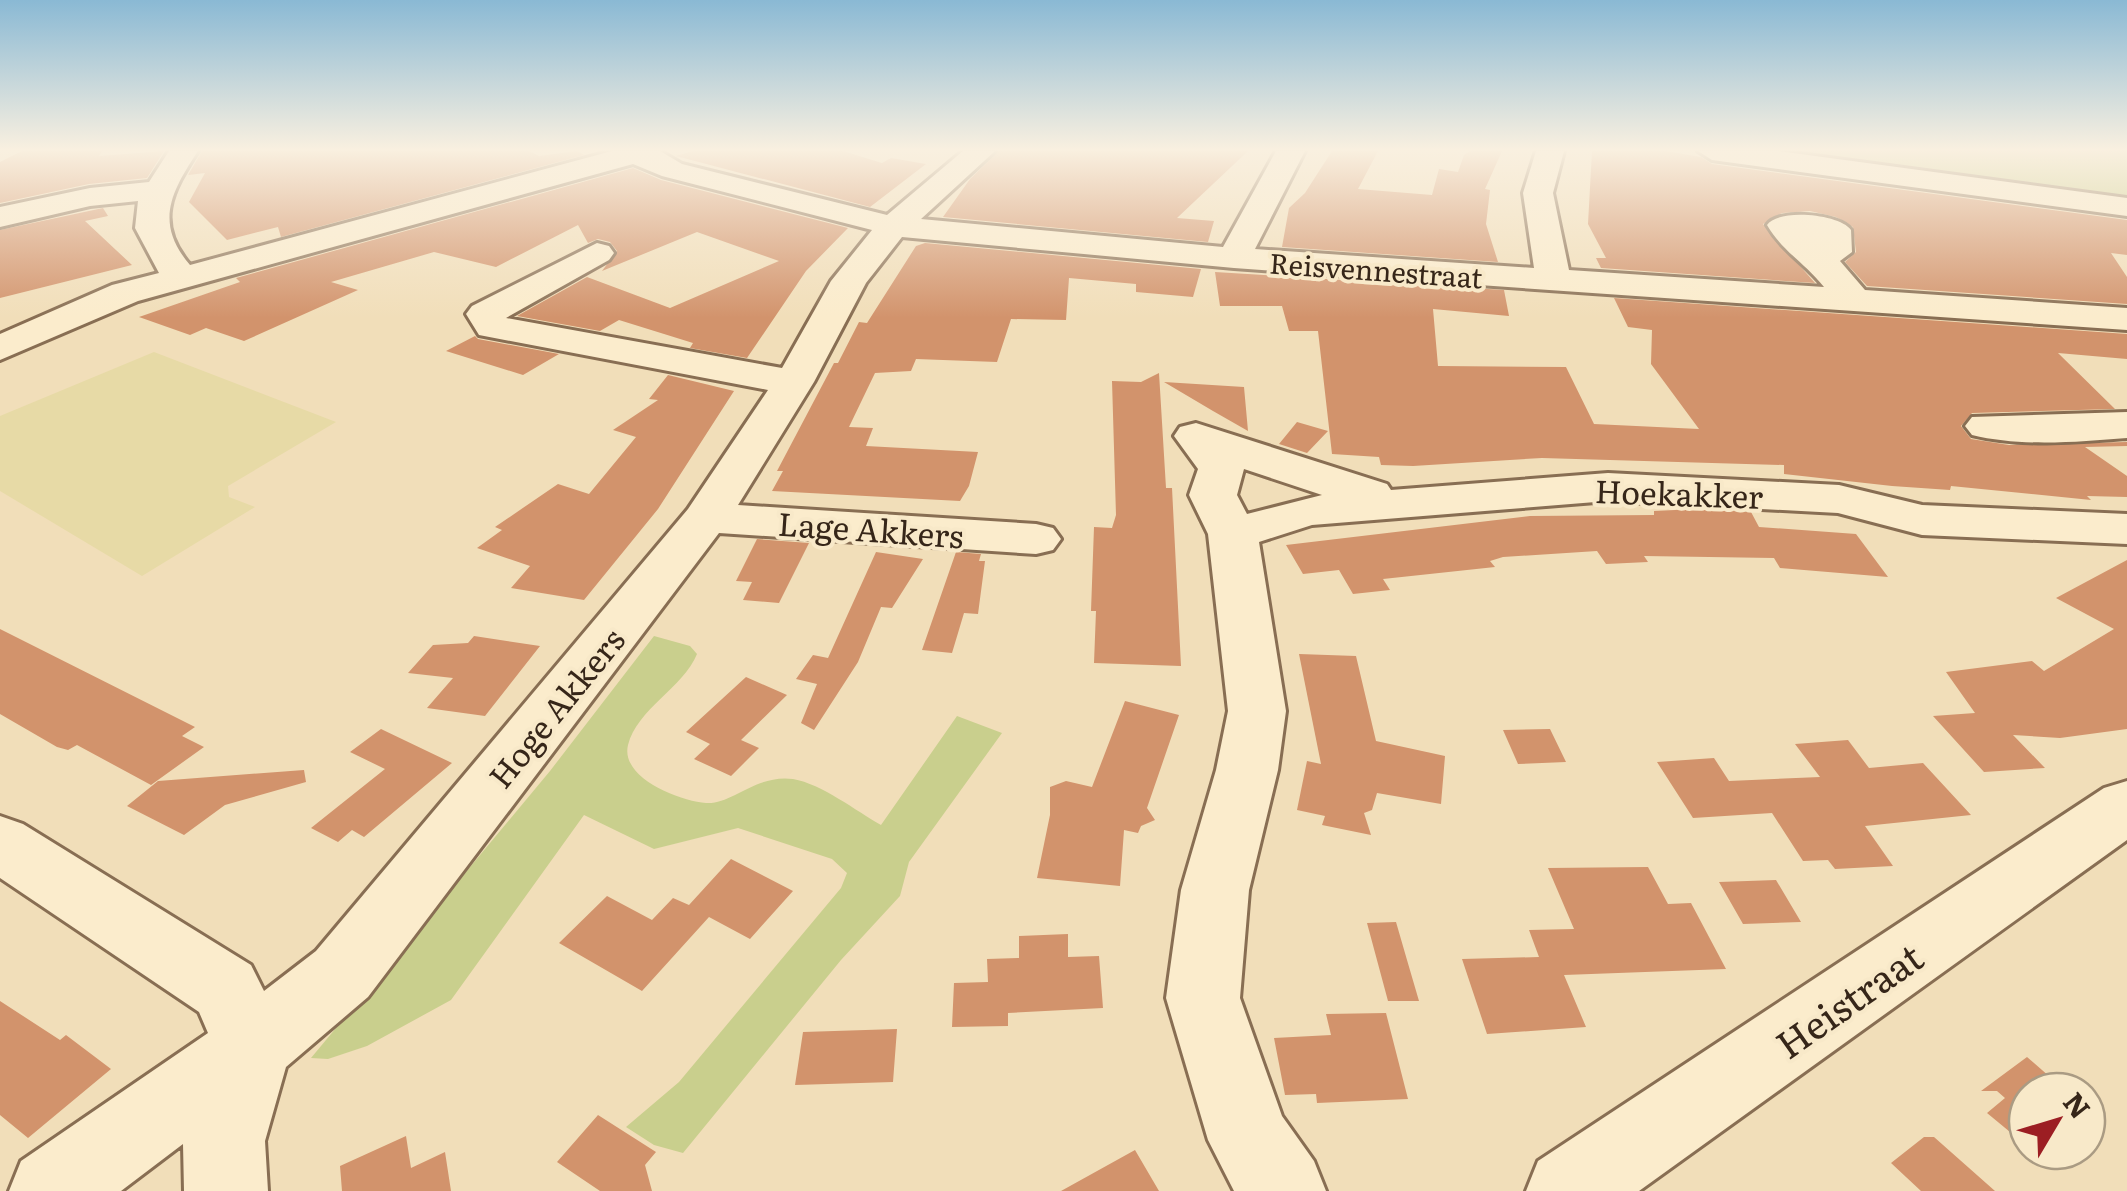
<svg xmlns="http://www.w3.org/2000/svg" width="2127" height="1191" font-family="Literata,serif">
	<rect width="100%" height="100%" fill="#f1deb9"/>
	<!-- farmland -->
	<path fill="#e7daa6" d="M154,352L336,422L228,486L229,497L255,507L142,576L0,491V416Z"/>
	<!-- green -->
	<path fill="#c9cf8d" d="M1725,151H2127V205Z
		M654,636L690,646L697,654C683,688 637,709 628,745C620,778 680,801 706,803C731,805 756,774 793,779C822,784 856,811 881,825L957,716L1002,733L909,862L900,896L841,960L683,1153L654,1145L626,1127L679,1082L841,888L847,873L832,859L738,828L654,849L584,815L451,1000L367,1046L328,1059L311,1058L550,771Z"/>
	<!-- building -->
	<path fill="#d2936c" d="M22,151H102L99,156L164,151L147,178L89,184L0,203V162Z
		M202,151H529L539,156L577,151L584,155L281,237L278,227L227,240L189,202L205,173L188,175Z
		M693,151H843L882,163L891,158L926,164L870,207L676,156Z
		M999,151H1248L1177,218L1214,221L1208,242L943,217L970,179Z
		M1332,151H1378L1358,189L1432,195L1439,169L1458,172L1464,155L1470,151H1502L1485,189L1490,190L1486,224L1498,262L1282,247L1289,208L1305,193Z
		M1592,151H1665L1701,157L1712,164L2127,220V255L2111,253L2127,277V304L1867,286L1845,262L1856,252L1853,227L1836,217L1810,211L1782,213L1763,224L1815,283L1601,268L1596,258H1606L1588,224Z
		M633,168L661,180L848,228L806,271L747,358L690,348L693,343L619,320L600,331L517,316L587,277L670,308L779,261L697,232L602,271L617,251L610,242L598,239L588,243L578,225L496,267L434,252L331,282L358,290L244,341L206,328L190,335L139,317L240,282L236,278Z
		M103,208L108,216L85,221L132,265L0,298V230Z
		M925,243L1201,269L1193,297L1136,292V284L1069,278L1066,320L1011,319L997,362L916,359L911,371L875,373L849,427L873,428L866,446L978,452L969,486L960,501L772,491L783,471H777L834,363H838L859,322L867,323L916,246Z
		M1215,272L1504,290L1509,316L1433,309L1438,366L1566,367L1594,424L1699,429L1651,364L1652,330L1628,327L1614,298L2127,334V359L2058,353L2115,409L1972,413L1961,426L1971,439L2009,445L2127,442V446L2085,447L2127,476V497L2087,496L2091,500L1951,486L1950,490L1892,486L1784,474V465L1542,458L1413,466L1381,465L1379,457L1332,454L1318,331H1289L1282,306H1220Z
		M475,336L478,339L559,354L523,375L446,351Z
		M1159,373L1166,488H1172L1181,666L1094,663L1096,611H1091L1094,527L1112,528L1116,515L1112,381L1141,382Z
		M668,375L734,391L658,509L584,600L511,588L530,566L477,548L502,530L495,527L558,484L589,494L636,437L613,430L658,400L649,399Z
		M1164,382L1244,387L1248,431L1213,411Z
		M1297,422L1328,431L1307,453L1279,444Z
		M1696,509L1751,512L1759,527L1856,534L1888,577L1780,568L1774,558L1644,556L1648,562L1606,564L1597,551L1503,557L1490,561L1495,567L1383,579L1390,590L1353,594L1339,570L1303,574L1286,545L1530,516L1654,515V511Z
		M757,539L809,543L779,603L743,600L752,582L736,581Z
		M876,552L923,559L892,608L881,607L858,662L814,730L801,723L817,684L796,679L813,655L828,658Z
		M956,552L981,554L979,561H985L978,614L964,613L952,653L922,650Z
		M2127,560V729L2060,738L2013,735L2045,768L1984,772L1933,716L1975,713L1946,672L2032,661L2044,671L2114,629L2056,598Z
		M0,629L195,727L182,736L204,747L151,785L77,745L68,750L57,747L0,714Z
		M474,636L540,646L485,716L427,708L453,678L408,673L433,645L468,643Z
		M1299,654L1356,656L1376,741L1445,756L1441,804L1377,793L1372,810L1364,813L1371,835L1322,825L1325,816L1297,810L1307,761L1321,764Z
		M746,677L787,695L741,740L759,748L731,776L694,759L710,744L686,732Z
		M1125,701L1179,715L1147,808L1155,820L1141,826L1138,833L1124,830L1120,886L1037,878L1050,815V787L1066,781L1092,787Z
		M381,729L452,763L364,837L352,830L338,842L311,828L385,769L350,752Z
		M1550,729L1566,762L1518,764L1503,730Z
		M1848,740L1869,768L1923,763L1971,815L1865,826L1893,866L1835,869L1828,860L1803,861L1772,813L1693,818L1657,762L1714,758L1729,781L1820,777L1795,744Z
		M304,770L306,782L225,805L184,835L127,806L158,781Z
		M731,859L793,891L750,939L709,917L642,991L559,943L607,896L652,920L673,898L689,905Z
		M1648,867L1668,904L1691,903L1726,969L1564,975L1586,1027L1487,1034L1462,959L1539,957L1529,930L1574,929L1548,868Z
		M1776,880L1801,922L1743,924L1719,882Z
		M1396,922L1407,960L1419,1001H1388L1367,923Z
		M1068,934V957L1099,956L1103,1008L1008,1013V1026L952,1027L954,983L988,982L987,959L1019,958V936Z
		M0,1001L60,1040L66,1035L111,1069L28,1138L0,1115Z
		M1386,1013L1408,1099L1317,1103L1316,1094L1285,1095L1274,1038L1331,1035L1326,1014Z
		M897,1029L893,1082L795,1085L803,1032Z
		M2027,1057L2066,1091H2027V1146L1987,1113L2005,1098L1997,1091H1981Z
		M598,1115L656,1152L645,1165L652,1191H600L557,1162Z
		M406,1136L411,1168L445,1152L451,1191H342L340,1166Z
		M1924,1137H1934L1995,1191H1921L1891,1163Z
		M1135,1150L1159,1191H1061Z"/>
	<g fill="none" stroke-linecap="round" stroke-linejoin="round">
		<defs>
			<path id="minor" d="M169,151H198C171,192 154,223 190,265L612,151H660L682,164L887,215L963,151H995L921,219L1223,247L1276,151H1305L1255,249L1534,268L1523,193L1536,151H1564L1553,193L1569,270L1824,287C1805,263 1783,252 1767,225C1778,208 1840,214 1851,230L1852,252L1840,261L1865,290L2127,308V330L1234,268L902,237L866,283L814,382L738,505L1036,524L1053,528L1061,539L1053,550L1036,554L719,533L368,997L286,1067L265,1141L268,1191H184L183,1144L121,1191H9L21,1161L208,1033L199,1012L0,878V816L23,824L251,965L264,991L316,951L688,509L768,390L479,335L466,314L472,306L597,243L609,246L614,253L609,260L506,318L782,368L831,281L872,230L662,176L633,164L138,301L0,360V334L112,285L159,273L135,228L138,201L90,206L0,227V207L90,188L149,182Z
				M1698,151H1778L2127,198V216L1712,160Z
				M2127,412V438C2077,442 2021,447 1972,435L1965,426L1972,417Z
				M1196,423L1387,484L1391,490L1608,473L1839,485L1922,505L2127,514V544L1922,535L1838,513L1608,501L1312,525L1259,542L1286,711L1278,770L1249,890L1240,998L1282,1116L1314,1161L1326,1191H1234L1208,1140L1166,998L1181,890L1216,770L1228,711L1208,534L1189,495L1198,469L1174,436L1180,427ZM1244,469L1322,495L1247,514L1237,495Z
				M2127,781V840L1639,1191H1526L1538,1161L2104,788Z"/>
		</defs>
		<!-- minor casing -->
		<use href="#minor" stroke="#886e53" stroke-width="6"/>
		<!-- minor -->
		<use href="#minor" fill="#fbeccc" fill-rule="evenodd"/>
	</g>
	<!-- sky -->
	<linearGradient id="sky" x2="0" y2="1"><stop stop-color="#8ab9d4"/><stop offset="0.47" stop-color="#f9f0e0"/><stop offset="1" stop-color="#f9f0e0" stop-opacity="0"/></linearGradient>
	<rect width="2127" height="318" fill="url(#sky)"/>
	<g text-anchor="middle" dominant-baseline="central" stroke-width="8" stroke-linejoin="round" paint-order="stroke">
		<!-- far-street labels -->
		<g font-size="28" fill="#362619" stroke="#f8e9c9">
			<text transform="translate(1376 269) rotate(4)">Reisvennestraat</text>
		</g>
		<!-- street labels -->
		<g font-size="32" fill="#362619" stroke="#f8e9c9">
			<text transform="translate(1679 492) rotate(2)">Hoekakker</text>
			<text transform="translate(871 528) rotate(4)">Lage Akkers</text>
			<text transform="translate(555 707) rotate(-51)">Hoge Akkers</text>
		</g>
		<!-- near-street labels -->
		<g font-size="38" fill="#362619" stroke="#f8e9c9">
			<text transform="translate(1848 999) rotate(-35)">Heistraat</text>
		</g>
	</g>
	<!-- north arrow -->
	<g transform="translate(2057 1121) rotate(52)"><circle r="48" fill="#f8e9c9" stroke="#aa9b83" stroke-width="2.5"/>
	<path d="M0-8L18 38L0 25L-18 38Z" fill="#9c1e23"/>
	<text y="-15" font-size="28" font-weight="bold" text-anchor="middle" fill="#362619">N</text>
	</g>
</svg>
